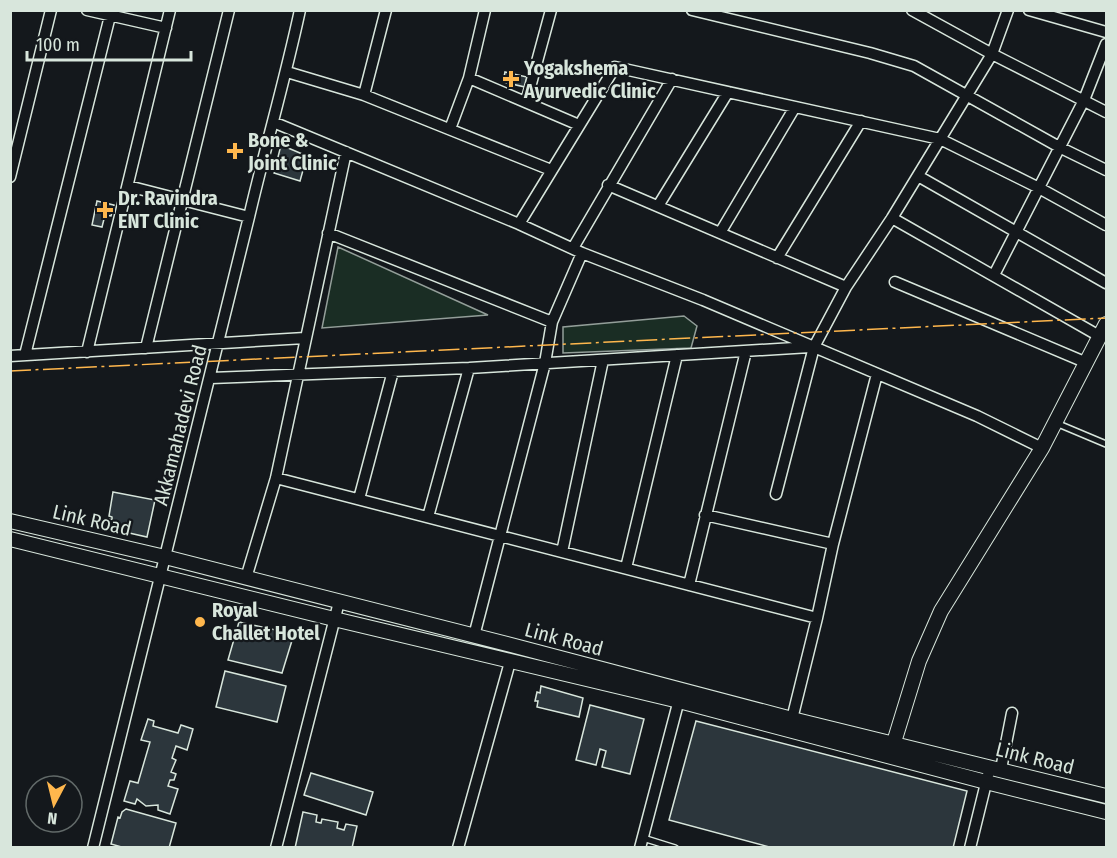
<svg xmlns="http://www.w3.org/2000/svg" width="1117" height="858" font-family="'Fira Sans Condensed',sans-serif">
	<rect width="100%" height="100%" fill="#14181c"/>
	<!-- green -->
	<path fill="#1a2d24" stroke="#939e99" stroke-width="1.5" d="M338,247L488,315L322,328Z
		M684,316L697,326L691,348L563,353V327Z"/>
	<!-- building -->
	<path fill="#2c363c" stroke="#d8e6dc" stroke-width="1.5" d="M505,72L527,77L525,87L503,82Z
		M281,145L307,156L300,181L274,173Z
		M97,201L114,205L111,216L105,215L102,227L92,225Z
		M113,492L155,500L147,537L107,528L109,519L112,520V517L109,516Z
		M239,622L294,634L282,673L228,660Z
		M225,671L286,686L277,722L216,707Z
		M541,686L583,698L579,717L537,707L538,701H535L537,692L540,693Z
		M590,705L644,719L630,774L602,767L606,751L600,749L596,765L576,760Z
		M148,719L154,721L153,726L178,733L181,725L193,729L187,750L176,746L172,758L176,760L171,772L176,774L174,780H170L168,786L178,789L170,814L158,810V805L146,806L137,799L135,804L124,801L130,781L138,783L150,742L141,740Z
		M696,721L967,791L953,848H773L669,820Z
		M311,773L373,792L366,815L304,795Z
		M126,809L176,823L169,848H125L111,844L118,817L120,818L122,812Z
		M303,812L317,815L316,822L321,823L322,819L338,822L337,828L344,830L346,824L357,826L352,848H295Z"/>
	<g fill="none" stroke-linecap="round" stroke-linejoin="round">
		<defs>
			<path id="lane" d="M1056,423L1106,444
				M643,838L675,848"/>
			<path id="street" d="M87,10L166,28
				M692,10L870,53L914,66L1061,148L1106,170
				M912,10L992,54L1106,112
				M1029,10L1106,32
				M287,72L364,95L551,170
				M469,78L579,125
				M364,95L386,10
				M526,102L551,10
				M273,122L519,224L582,253L703,300L977,416L1042,448
				M450,129L469,78L485,10
				M918,176L1106,283
				M10,177L51,10
				M608,185L846,287
				M128,186L249,217
				M658,206L728,92
				M892,218L1101,337
				M519,224L615,67L940,139L1039,188L1106,225
				M328,233L552,322
				M720,233L795,107
				M573,248L672,79
				M777,258L861,121
				M994,275L1084,100L1106,44
				M895,282L1087,363
				M146,348L229,10
				M87,352L170,10
				M25,355L110,16
				M10,356L305,338
				M211,378L469,368L810,347
				M276,478L817,618
				M776,494L814,347L846,287L892,218L992,54L1008,10
				M359,499L393,371
				M705,515L833,544
				M428,517L469,368
				M562,552L603,360
				M626,568L677,355
				M246,578L276,478L346,152
				M689,585L746,351
				M474,636L545,363L552,322L582,253
				M792,719L817,618L833,544L877,374
				M1001,769L1012,713
				M93,848C145,638 197,428 249,217C265,148 285,80 300,10
				M276,848L339,602
				M458,848L510,662
				M640,848L680,696
				M970,848L990,767"/>
			<path id="secondary" d="M10,521L165,557L511,645L792,719L1106,796
				M10,539L334,619L679,701L986,782L1106,812
				M891,752L919,661L941,611L1042,448L1106,324"/>
		</defs>
		<!-- lane casing -->
		<use href="#lane" stroke="#d8e6dc" stroke-width="8"/>
		<!-- street casing -->
		<use href="#street" stroke="#d8e6dc" stroke-width="13"/>
		<!-- secondary casing -->
		<use href="#secondary" stroke="#d8e6dc" stroke-width="16"/>
		<!-- lane -->
		<use href="#lane" stroke="#14181c" stroke-width="5"/>
		<!-- street -->
		<use href="#street" stroke="#14181c" stroke-width="10"/>
		<!-- secondary -->
		<use href="#secondary" stroke="#14181c" stroke-width="14"/>
		<!-- power -->
		<path stroke="#ffb74d" stroke-width="1.5" stroke-dasharray="21 4.5 3 4.5" stroke-linecap="butt" d="M10,371L1106,318"/>
	</g>
	<!-- markers -->
	<g fill="#ffb74d" stroke="#14181c" stroke-width="2">
		<path d="M508 70h6v6h6v6h-6v6h-6v-6h-6v-6h6z"/>
		<path d="M232 142h6v6h6v6h-6v6h-6v-6h-6v-6h6z"/>
		<path d="M102 201h6v6h6v6h-6v6h-6v-6h-6v-6h6z"/>
		<circle cx="200" cy="622" r="6"/>
	</g>
	<g text-anchor="middle" dominant-baseline="central" stroke-width="4.5" stroke-linejoin="round" paint-order="stroke">
		<!-- poi labels -->
		<g font-size="20" font-weight="bold" fill="#d8e6dc" stroke="#14181c" text-anchor="start">
			<text x="524" y="68">Yogakshema<tspan x="524" dy="23">Ayurvedic Clinic</tspan></text>
			<text x="248" y="140">Bone &amp;<tspan x="248" dy="23">Joint Clinic</tspan></text>
			<text x="118" y="198">Dr. Ravindra<tspan x="118" dy="23">ENT Clinic</tspan></text>
			<text x="212" y="610">Royal<tspan x="212" dy="23">Challet Hotel</tspan></text>
		</g>
		<!-- street labels -->
		<g font-size="20" fill="#d8e6dc" stroke="#14181c">
			<text transform="translate(180 425) rotate(-76)">Akkamahadevi Road</text>
			<text transform="translate(92 520) rotate(13)">Link Road</text>
			<text transform="translate(564 639) rotate(15)">Link Road</text>
			<text transform="translate(1035 758) rotate(14)">Link Road</text>
		</g>
	</g>
	<!-- border -->
	<rect width="1117" height="858" fill="none" stroke="#d8e6dc" stroke-width="24"/>
	<!-- north arrow -->
	<g transform="translate(54 804) rotate(187)"><circle r="28" fill="#14181c" stroke="#626a69" stroke-width="1.5"/>
	<path d="M0-4.5L10 22L0 15L-10 22Z" fill="#ffb74d"/>
	<text y="-9" font-size="16" font-weight="bold" text-anchor="middle" fill="#d8e6dc">N</text>
	</g>
	<!-- scale -->
	<path d="M27 51v9h164v-9" fill="none" stroke="#d8e6dc" stroke-width="3"/>
	<text x="36" y="51" font-size="18" fill="#d8e6dc" stroke="#14181c" stroke-width="4.5" paint-order="stroke">100 m</text>
</svg>
